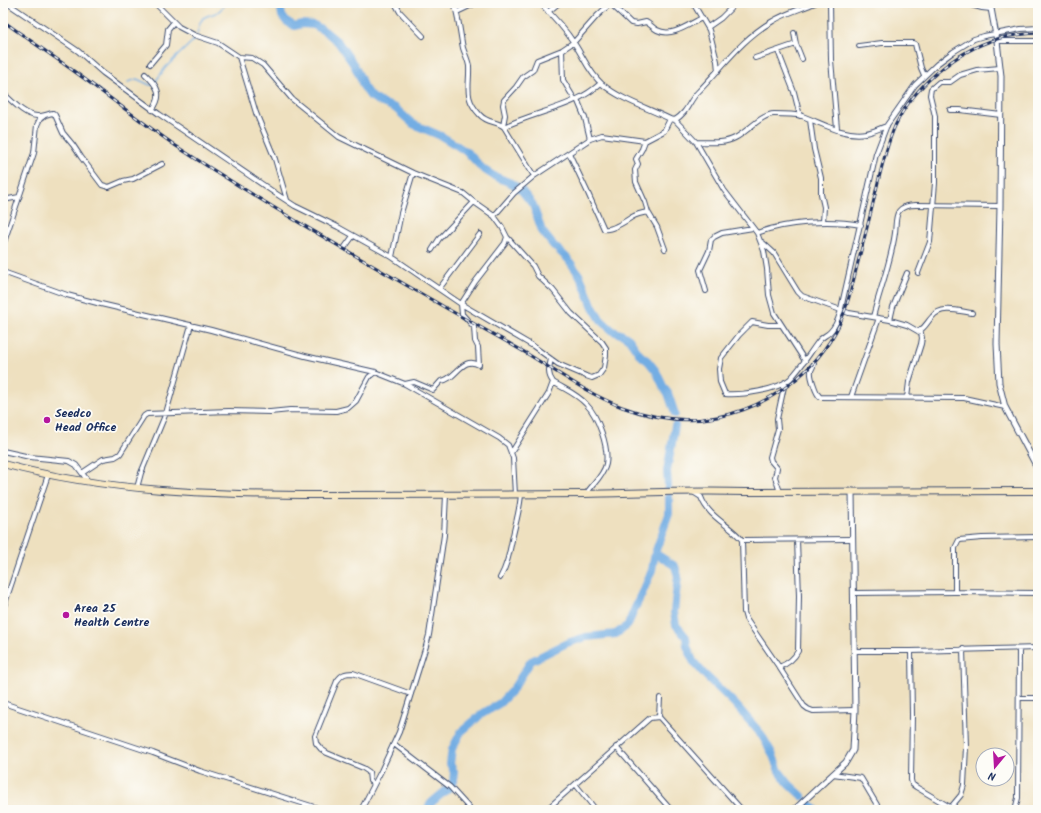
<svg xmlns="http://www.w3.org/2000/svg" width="1041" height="813" font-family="Kalam,sans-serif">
	<rect width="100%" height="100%" fill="#fdfcf7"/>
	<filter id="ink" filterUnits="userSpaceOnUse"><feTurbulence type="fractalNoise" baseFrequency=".025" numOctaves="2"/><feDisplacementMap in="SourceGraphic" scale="8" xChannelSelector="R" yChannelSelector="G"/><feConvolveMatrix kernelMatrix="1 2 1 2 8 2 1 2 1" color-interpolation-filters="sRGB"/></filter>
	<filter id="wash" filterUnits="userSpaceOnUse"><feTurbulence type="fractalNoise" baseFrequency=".012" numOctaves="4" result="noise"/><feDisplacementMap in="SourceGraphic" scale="16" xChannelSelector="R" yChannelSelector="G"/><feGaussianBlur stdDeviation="0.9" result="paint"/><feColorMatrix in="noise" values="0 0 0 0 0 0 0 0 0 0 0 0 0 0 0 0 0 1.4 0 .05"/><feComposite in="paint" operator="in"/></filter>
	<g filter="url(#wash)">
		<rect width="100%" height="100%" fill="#eee0bf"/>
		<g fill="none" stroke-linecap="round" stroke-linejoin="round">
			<!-- stream -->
			<path stroke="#73ade3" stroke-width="1.5" d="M197,34L200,23L203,18C215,11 217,17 225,3
				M128,82L137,79L150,85H153L166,67L196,38"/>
			<!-- river -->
			<path stroke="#73ade3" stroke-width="8" d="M280,3L282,16L286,21L294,26L302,24L314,25L326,32L338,42L354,65L360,77L363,86L370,96L382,103L395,108L413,124L441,136L456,145L468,153L483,169L494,176L511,183L522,191L533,205L542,231L553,245L568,259L580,276L593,307L601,320L613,331L623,335L629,339L640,355L648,361L656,371L664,388L668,393L675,414
				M668,486L667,471L675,426
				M655,553L675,566L678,576L674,612L676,625L686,637L687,646L693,661L705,675L734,703L761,734L772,753L779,771L789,784L802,796
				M808,802L816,810
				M427,810L431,803L450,787L453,782L454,772L450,764L452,749L461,732L482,714L500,703L513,689L531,661L567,643L586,637L616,634L628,625L634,610L642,594L652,570L655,553L669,514V497"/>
		</g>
	</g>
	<g filter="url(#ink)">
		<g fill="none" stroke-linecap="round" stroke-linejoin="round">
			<defs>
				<path id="minor" d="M7,3L78,51L103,73L159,114L275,193L295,206L338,227L392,257L461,304L533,346L558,364L586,376L592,378L599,375L604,368L606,355V348L602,342L571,313L553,290L538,276L533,266L507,237
					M155,3L179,27L194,35L218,43L239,57L256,113L275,159L287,200
					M395,3L400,12L423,36
					M454,3C459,18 460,33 463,48C465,54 468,60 469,66C470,87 463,97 480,115C487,123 497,121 504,127L534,176
					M540,3C552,15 565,29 574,43C583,56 589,73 602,84C621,100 648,108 670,119L675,120L696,142L724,190L757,233L764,251L767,269L769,295L774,313L805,361
					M610,3L631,23L637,24L646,22C650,24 653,28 657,30C672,38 689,24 702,18
					M693,3L709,30L717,61L718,71
					M830,3L831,60L837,129
					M964,3L982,8L991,9
					M457,12L476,3
					M548,12L559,3
					M708,27L721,18L736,3
					M794,33L796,44L802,59
					M997,41H1038
					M859,46L882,43H913L915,44L921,68L924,75
					M562,50L563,80L575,100
					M778,51L794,92L800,116
					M239,57L252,58L263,65L292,99L339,137L413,173L463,193L474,202L494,216L502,227L507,237L505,243L475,282L461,304L462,314L474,327L475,341L478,347L479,365C462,355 456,380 441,381L433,390L414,382L405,384
					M755,58L796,44
					M150,64L166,45L168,29L173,23
					M145,74C157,85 164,95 152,110
					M3,93C12,101 24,115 37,116C42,117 47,114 53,113L55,115L63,133L73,145L81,157L102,185L109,187L123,181L133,179L162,164
					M577,99L585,118L590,139
					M950,110H960L1001,115
					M675,120C689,111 688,102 698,92C722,68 742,38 773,21C786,13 801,9 815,3
					M810,120L814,149L821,178V194L824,207L823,222
					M503,126L505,115L503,105L504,100L516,87L523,77L533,70L537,60L562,50L574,42L597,16L611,3
					M504,127C536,111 574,108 601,83
					M645,141L642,149L636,159L638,164L635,170L636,182L645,202L648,212L657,227L665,249
					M696,142C709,142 724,144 735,138C747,132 762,114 774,114C783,114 794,114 802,116C822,123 844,137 866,133C873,132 880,128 887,126
					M569,153L587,191L604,229C611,231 626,221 632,217C637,214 642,213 648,212
					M3,200L19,197
					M494,216L514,193L534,176L590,139L602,135L645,141L664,131L670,119
					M757,233C786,222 830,219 861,225
					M762,242L774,253L798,292L802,296L849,313L890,320L907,325L921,333L922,338L921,344L909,382L907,398
					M3,245L34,153L37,125L40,119L44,116
					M345,247L353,236
					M432,250L439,239L474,202
					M392,257L401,213L413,173
					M3,272L67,295L101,304L211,330L305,356L375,372L405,384L499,438L508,445L513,458L515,495
					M918,273L930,242L935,183V116L930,95L931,89L939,82H950L960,75L977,70L1000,68
					M439,289L480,234
					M706,291L700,270L709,251L711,240L714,237L722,233L753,228
					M873,317C880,289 891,262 895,233C896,226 895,216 899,211C903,206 911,205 916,205L1000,206
					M890,320L893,307L907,273
					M781,325H768L752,322L739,335L721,358L719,369L720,382L725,394C742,395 776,391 790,379C801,368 809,354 818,342C821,337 826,336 830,332C835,327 838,320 840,313L876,154L887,125L915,85L937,64L953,52L974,39L984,36L1021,29L1038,28
					M919,331C926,327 927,322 932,317C941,305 959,311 972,313
					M551,359C549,368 547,374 553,382C564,389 577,394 586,404C598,416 609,447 606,464C604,475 592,485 586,494
					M814,364C814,365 811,370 811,371C810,376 816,394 820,397L964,398L1005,407
					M851,397L879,318
					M3,451L30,457L69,461L76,465L88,481
					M511,453L549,393L553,382
					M82,473L103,459L115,457L120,454L144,416L147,414L229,411L270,412L290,410L336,411L348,408L356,401L369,377L375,372
					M137,488L141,473L166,413L191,325
					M693,492L701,497C708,517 730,525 742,540L744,612L746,619L779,667L804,706L808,709L813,711L855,710
					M780,492L775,477L777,468L771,461L770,457L778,429L777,419L785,382
					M742,540L853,539
					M500,578C507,566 509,554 512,540C515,525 520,510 521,494
					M955,592V548L959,540L982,538L1038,537
					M854,593L955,592L1038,593
					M3,609L48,475
					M854,651H911L1038,648
					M911,651L912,715L911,780L912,784L916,787L955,810
					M779,667C787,664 794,659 798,651L799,596L797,540
					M1019,698H1038
					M3,703L153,753L200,771L324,810
					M659,717L660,698
					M394,744L450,787L471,810
					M616,747L671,810
					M833,774L861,778L880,810
					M374,784L370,781L369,772L363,768L327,753L321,749L316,743L315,736L337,681C342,674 345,673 353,673L411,694
					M576,785L596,810
					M951,807L961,795L964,785L966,747L963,649
					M361,810L381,771L399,732L426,646L429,635L444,535L446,495
					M546,810L650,718L659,717L742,810
					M1015,810L1018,798L1019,649"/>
				<path id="tertiary" d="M990,3L997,41L1001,76L1000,206L997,344L999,383L1005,407L1038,469
					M794,810L846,762L853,750L855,710L852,491"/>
				<path id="secondary" d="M3,464C107,492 215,495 322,495C409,495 497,495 584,494C638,493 691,490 745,492L1038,491"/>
			</defs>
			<!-- minor casing -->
			<use href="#minor" stroke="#3b4a6d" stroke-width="6"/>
			<!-- tertiary casing -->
			<use href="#tertiary" stroke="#3b4a6d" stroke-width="7"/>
			<!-- secondary casing -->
			<use href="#secondary" stroke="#3b4a6d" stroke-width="8"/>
			<!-- minor -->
			<use href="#minor" stroke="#fff" stroke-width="4"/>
			<!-- tertiary -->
			<use href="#tertiary" stroke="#fff" stroke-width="5"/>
			<!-- secondary -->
			<use href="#secondary" stroke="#f8e8c3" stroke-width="6"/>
			<defs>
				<path id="rail" d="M3,21C29,40 56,58 82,77C113,100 144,124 176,146C268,206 364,261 460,316C482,328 504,340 526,353C557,372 588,394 622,407C652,418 686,423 717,417C769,407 816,372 839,325C848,306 852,286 857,266C863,243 869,221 874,199C880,174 885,149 895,126C913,87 956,51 997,39C1010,35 1024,34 1038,33"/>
			</defs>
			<!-- rail casing -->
			<use href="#rail" stroke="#1b2f5e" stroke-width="3"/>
			<!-- rail -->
			<use href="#rail" stroke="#fdfcf7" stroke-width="1.5" stroke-dasharray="4.5" stroke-linecap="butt"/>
		</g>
	</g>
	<!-- markers -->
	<g fill="#b5179e" stroke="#fdfcf7" stroke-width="1.5">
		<circle cx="47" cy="420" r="4"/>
		<circle cx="66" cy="615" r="4"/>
	</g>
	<g text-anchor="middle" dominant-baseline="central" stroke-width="3.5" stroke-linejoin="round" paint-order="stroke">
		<!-- poi labels -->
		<g font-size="12" font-weight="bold" fill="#1b2f5e" stroke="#fdfcf7" text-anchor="start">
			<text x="55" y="413">Seedco<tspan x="55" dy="14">Head Office</tspan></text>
			<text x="74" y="608">Area 25<tspan x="74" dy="14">Health Centre</tspan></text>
		</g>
	</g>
	<!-- margin -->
	<rect width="1041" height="813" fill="none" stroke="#fdfcf7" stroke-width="16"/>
	<!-- north arrow -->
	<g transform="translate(995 767) rotate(198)"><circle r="19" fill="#fdfcf7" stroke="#a3aaba"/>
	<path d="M0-3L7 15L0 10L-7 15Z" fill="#b5179e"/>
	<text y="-6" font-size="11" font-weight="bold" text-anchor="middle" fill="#1b2f5e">N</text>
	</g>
</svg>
